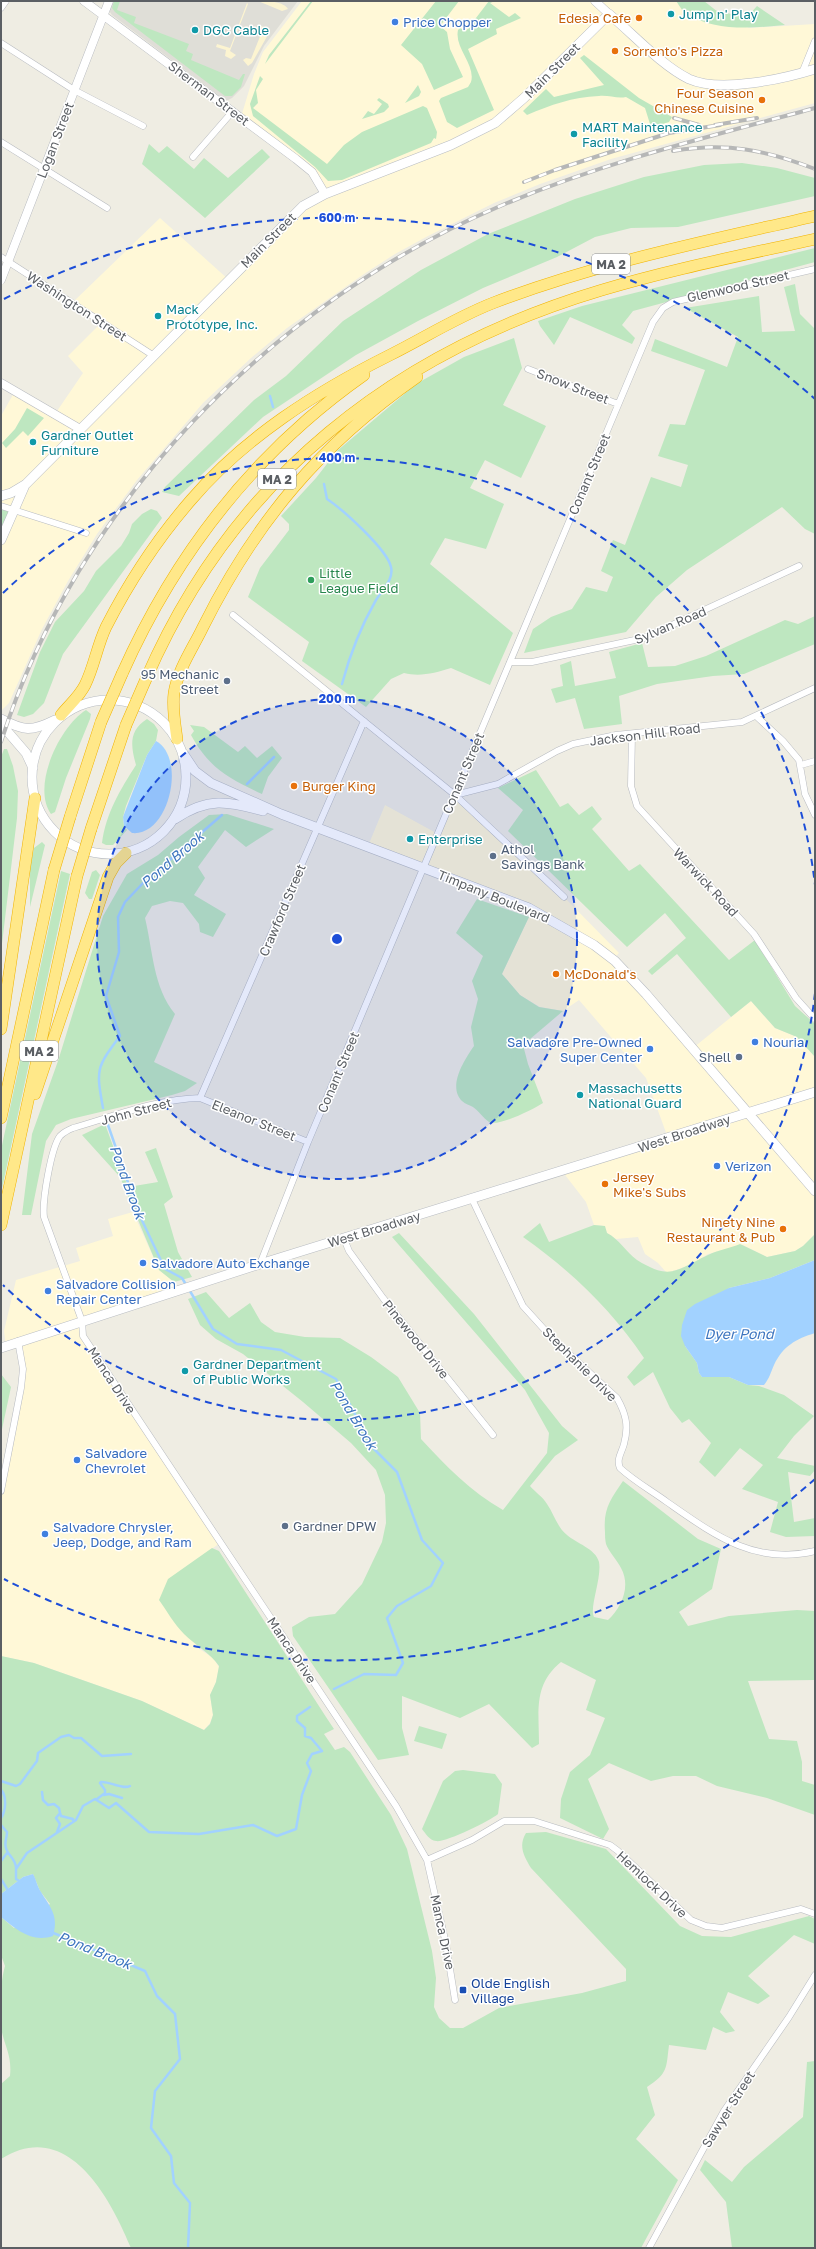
<svg xmlns="http://www.w3.org/2000/svg" width="816" height="2249" font-family="'Golos Text',sans-serif">
	<rect width="100%" height="100%" fill="#efede3"/>
	<!-- commercial -->
	<path fill="#fff8d7" d="M302,1H694L749,28L815,24V103L611,159L540,184L494,203L428,236L395,254L364,274L287,328L251,358L203,403L137,480L97,534L68,581L42,629L9,703L1,711V416L15,391L55,414L83,373L68,356L102,322L72,303L160,218L229,280L284,223L324,194L316,178L241,117L254,74L263,52Z
		M455,795L564,897L619,953L613,959L693,1048L751,1001L775,1028L797,1037L815,1057V1234L803,1246L795,1251L767,1257L743,1245L708,1254L690,1265L670,1272H666L658,1263L645,1254L638,1237L616,1239L607,1233L604,1226L594,1225L586,1202L562,1171L668,1138L646,1078L579,1000L563,1011L540,1007L520,995L502,974L529,917V908L368,846L385,805L438,834Z
		M133,1212L159,1270L174,1282L178,1290L82,1321L81,1331L220,1543L169,1579L198,1648L213,1658L219,1667L216,1682L210,1695L213,1715L210,1723L204,1730L142,1701L34,1663L1,1656V1491L23,1372L18,1341L6,1346L4,1331L16,1280L80,1261L76,1248L113,1236L108,1219Z"/>
	<!-- industrial -->
	<path fill="#dfded7" d="M111,1H298L264,46L244,86L232,98L226,101L112,15L108,9Z"/>
	<!-- green -->
	<path fill="#bee7c0" d="M114,1H120L117,10L136,17L134,23L189,44L186,51L193,54L191,60L239,80L243,74H245L241,87L232,96H225L115,12L112,8Z
		M311,1H313L265,64L269,55Z
		M436,1H459L440,26L447,32L450,49L463,77L434,90L422,64L401,45Z
		M489,1H495L490,3L509,17L515,13L521,18L496,29L497,34L468,49L494,110L457,128L447,122L439,101L441,98L468,87L471,82C476,65 454,48 458,30L460,28L466,31Z
		M676,1H704L718,12L748,16L757,6L785,25C754,28 713,32 686,13C682,11 679,5 676,1Z
		M584,55L639,98L672,117L669,122L656,126L654,123L650,124L645,108L626,97C617,99 609,95 599,96C572,97 551,105 527,115L523,111L546,89L554,97L604,85L580,58Z
		M260,76L263,79L256,90L258,103L253,108L327,164L344,145L362,132L423,106L427,108L437,132L436,139L434,138L431,143L342,180L328,181L315,167L253,116L250,104Z
		M418,85L421,92L419,96L405,103Z
		M379,98L388,104L389,107L384,112L362,119L368,111L374,114L382,104L377,100Z
		M149,144L159,153L167,146L194,169L204,158L228,178L262,149L270,157L205,218L142,164Z
		M742,163L777,168L815,178V196L678,227L631,228L595,237L557,257L483,288L418,321L356,355L263,417L179,496L162,492L165,487L254,400L286,376L343,321L421,270L488,234L575,199L644,177L704,165Z
		M815,248V262L633,311L622,325L635,338L632,344L570,317L554,345L540,326L538,321L582,306Z
		M795,284L800,314L815,329V534L805,529L782,507L687,570L656,597L626,632L524,653L533,629L551,617L572,609L586,587L607,592L613,577L601,571L613,540L625,545L651,477L681,487L688,465L658,456L670,424L685,425L705,370L651,351L655,339L727,367L738,337L685,308L759,296L762,332L795,331L784,287Z
		M514,338L522,368L503,405L546,426L521,478L485,460L470,488L504,504L486,549L445,538L430,564L513,633L490,685L451,668C435,673 420,677 404,673L391,679L366,707L302,661L309,642L248,597L260,568L289,530V524L281,516L316,478L337,451L416,384L464,357Z
		M27,408L44,418L28,436L23,431L6,448L2,443L15,429Z
		M1,509L10,511L1,528Z
		M151,509L157,511L162,518L63,654L44,703L33,714L24,717L17,715L40,652L55,622L84,591L96,571L121,546L129,533L132,524L142,514Z
		M815,616V644L744,674L713,676L657,684L619,696L622,724L584,729L575,698L556,703L551,689L563,686L560,665L571,661L575,686L616,678L609,652L642,643L648,667L675,666L706,656L785,620L798,624Z
		M86,710L91,714L90,719L66,778L55,812L51,814C31,786 60,726 86,710Z
		M147,719L154,724L158,730L156,741L147,755L126,806L123,817L124,826L127,830L113,845H106L102,843C106,813 120,790 136,765C131,747 128,731 147,719Z
		M190,725L204,727L238,752L245,746L257,758L272,746L282,758L268,777L262,794C228,778 209,768 191,735L194,731Z
		M4,749H7L13,766L18,791L17,818L1,952V757Z
		M536,770L560,807L568,803L579,815L592,806L602,819L592,829L629,871L640,864L729,960L755,940L795,1006L815,1024V1057L797,1037L775,1028L751,1001L731,1017L677,954L652,975L648,971L686,938L665,913L627,947L508,831L523,810L498,788Z
		M227,814L274,829L246,847L225,830L198,867L205,878L194,895L226,914L213,937L200,932L199,924L183,903L170,901L152,906L145,918C153,951 153,987 175,1014L154,1062L197,1083L185,1091L172,1095L71,1119L56,1125L46,1141L31,1215H22L32,1134L58,1061L103,916L127,874L158,855L179,837L209,815Z
		M42,842L45,845L30,907V867L34,848Z
		M96,870L100,875L92,899H89L85,893L92,872Z
		M61,871L70,874L1,1193V1150Z
		M477,899L529,917L502,974L520,995L539,1007L563,1011L523,1045L528,1064L543,1103C534,1109 498,1127 489,1122C483,1118 479,1111 473,1107C470,1105 465,1104 462,1101C447,1086 465,1059 474,1046L471,1027L478,999L472,981L483,956L456,933Z
		M105,1124L128,1187L158,1182L145,1152L156,1148L173,1197L164,1204L178,1252L192,1277L174,1282L159,1270L120,1177L82,1135Z
		M540,1223L549,1242L594,1225L605,1226L607,1233C619,1239 626,1252 637,1260C671,1281 676,1270 708,1255C718,1250 730,1248 740,1244L767,1257L795,1251L803,1246L815,1234V1260L770,1278L729,1288L685,1346L697,1363L699,1373L702,1377H729L748,1385L759,1386L784,1395L814,1416L794,1436L777,1458L815,1466V1470L810,1476L788,1472L794,1522L815,1518V1536L786,1537L770,1532L778,1502L742,1489L763,1465L740,1448L715,1477L699,1462L711,1443L689,1419L682,1423L670,1408L653,1372L634,1386L627,1377L644,1358C612,1310 570,1270 523,1237Z
		M399,1233L474,1314L562,1426L578,1440L555,1456L530,1486C535,1492 543,1497 547,1504C554,1514 557,1527 567,1535C576,1543 596,1549 599,1562C602,1578 589,1608 594,1617L608,1620C622,1607 631,1586 621,1568C617,1560 609,1552 606,1544C605,1540 605,1535 605,1532C603,1508 611,1499 623,1481L698,1539L721,1549L712,1589L679,1612L688,1626L729,1616L797,1610L815,1611L814,1680L748,1681L769,1739L797,1741L802,1762V1781L815,1785V1815L767,1798L717,1786L696,1776H673L651,1781L609,1763L588,1779L609,1829L603,1839L560,1818L561,1799L570,1772L590,1755L605,1718L586,1710L596,1680L561,1662C533,1685 539,1711 539,1744L532,1748L489,1704L460,1718L402,1696V1728L409,1755L378,1760L293,1636L292,1627L309,1617L335,1614L362,1584L382,1542L386,1523L385,1495L376,1470L351,1443L303,1402L243,1354L216,1339L200,1325L188,1299L206,1292L229,1318L250,1303L261,1322L275,1332L305,1337L340,1338L371,1357L398,1377L420,1413L421,1439C445,1465 471,1492 503,1510L547,1453L549,1433L525,1390L392,1237Z
		M1,1374L11,1387L1,1434Z
		M212,1548L219,1551L326,1717L334,1729L324,1734L335,1750L344,1747L350,1752L391,1815L407,1849L432,1951L436,1978L434,2007L439,2018L450,2028H463L499,2008L582,1993L626,1981V1969L531,1868C524,1856 518,1846 526,1833L546,1832L606,1849L680,1926L702,1936L731,1937L809,1916L815,1919V1944L794,1935L748,1976L770,1996L758,2004L728,1992L720,2012L735,2031L726,2033L713,2027L706,2050L669,2045C666,2069 668,2073 647,2087L655,2115L636,2139L678,2180L641,2248H131C110,2197 67,2117 1,2159V2084L10,2076C12,2055 5,2048 1,2028C0,2012 0,1982 5,1966L1,1955V1917L14,1928L50,1904L40,1891L33,1874L23,1877L1,1894V1656L34,1663L142,1701L204,1730L210,1724L213,1715L210,1695L216,1682L219,1666C210,1653 195,1645 184,1634C174,1624 167,1611 159,1600L168,1579Z
		M419,1726L447,1734L442,1749L414,1741Z
		M463,1770L495,1774L502,1784L498,1814C490,1821 445,1843 436,1841C429,1840 426,1834 422,1829L443,1781L455,1771Z
		M815,2061V2248H732L726,2202L700,2170L705,2160L732,2182L744,2167L803,2117L807,2062Z"/>
	<!-- sand -->
	<path fill="#fcf4d1" d="M258,1C267,1 283,1 288,9L282,11Z
		M247,3L248,4L230,51L236,55L231,59L225,56L226,50L216,47L217,44L230,48Z
		M257,25L268,28L269,33L252,63L248,66L243,60L246,58L251,59L263,29Z"/>
	<!-- water -->
	<path fill="#a2d2ff" d="M156,741C187,758 169,837 132,833L124,826L123,817L147,755Z
		M815,1260V1333C796,1339 783,1346 774,1365C771,1372 769,1379 764,1385H748L729,1377H702L699,1373L697,1363L685,1346L681,1336L682,1325L687,1310L695,1304L729,1288L770,1278Z
		M33,1874C36,1879 37,1886 41,1892C50,1907 59,1915 53,1936C32,1943 17,1930 1,1917V1894L23,1877Z"/>
	<g fill="none" stroke-linecap="round" stroke-linejoin="round">
		<!-- stream -->
		<path stroke="#a2d2ff" stroke-width="2.5" d="M270,396L273,407
			M324,484L327,499C342,509 387,549 391,567C394,580 382,590 376,600C361,626 350,654 342,684
			M247,784L274,757
			M103,1108C96,1069 96,1068 120,1036L106,996L119,952L118,917L125,902L144,882L222,815
			M108,1125L139,1214L165,1269L182,1278L213,1329L237,1344L281,1350L336,1379L374,1449L397,1472L422,1540L443,1563L431,1586L397,1606L387,1618L403,1663L396,1675L364,1674L334,1689
			M1,1781L16,1786L20,1784L37,1761L38,1753L61,1737L69,1735L74,1738H81L102,1756L131,1754
			M1,1790C7,1796 6,1811 1,1818
			M42,1792L43,1800L48,1805L54,1804L59,1808L60,1813L56,1818L60,1824L57,1832
			M104,1795L109,1794L122,1798
			M97,1799L105,1793V1790L100,1783L101,1782C109,1781 123,1790 130,1786
			M60,1813L61,1816L73,1819V1822
			M1,1825L7,1832C7,1838 4,1842 6,1848C8,1856 16,1859 16,1868
			M1,1861L7,1853
			M1,1879L9,1892
			M21,1882L16,1879V1869L27,1853L76,1820L83,1806L95,1799L109,1808L116,1803L149,1832L199,1834L253,1825L277,1836L296,1829L302,1795L311,1771L307,1763L312,1754L322,1751L311,1738L305,1736V1728L297,1721V1716L310,1707
			M51,1932L145,1971L157,1996L175,2014L180,2059L155,2091L151,2128L171,2156L174,2183L190,2203L188,2248"/>
		<defs>
			<path id="minor" d="M1,8L6,1
				M1,43L74,90L143,126
				M802,73L815,41
				M1,142L107,208
				M193,157L233,111
				M1,257L154,356
				M528,369L618,404
				M1,506L86,533
				M233,615L455,795L564,897
				M510,662H532L644,638L799,566
				M756,716L783,741L799,760L805,794L815,815
				M632,734L631,786L637,806L754,934L796,998L815,1019
				M801,765L815,761
				M455,795L498,784L557,751L573,744L616,735L742,722L815,688
				M200,1098L364,721
				M308,1142L200,1098C157,1099 115,1116 73,1128C68,1130 64,1132 60,1136C51,1148 42,1201 44,1217L82,1321L83,1336L396,1806L427,1860L446,1944L455,2000
				M472,1199L523,1306L552,1338L617,1398C626,1414 629,1426 624,1444C622,1452 616,1459 620,1468C634,1481 652,1491 667,1502C713,1534 755,1566 815,1551
				M344,1239L349,1251L383,1298L493,1435
				M260,1264L308,1142L653,322L663,308L673,302L815,269
				M1,1491L21,1388L23,1369L18,1341
				M427,1860L472,1840L504,1821H534L610,1845L618,1851L691,1920L706,1926L722,1928L801,1909L815,1914
				M649,2248L724,2111L789,2017L815,1975"/>
			<path id="tertiary" d="M84,1L296,159L312,172L325,194
				M595,1L609,14
				M1,280L109,1
				M1,383L80,429"/>
			<path id="secondary" d="M1,496L11,493L26,484L303,206L325,194L451,145L495,123L524,98L609,14C633,34 661,65 689,79C720,93 783,79 815,69
				M1,540L25,485
				M32 777a77 77 0 1 1 154 0a77 77 0 1 1-154 0Z
				M1,719C24,731 31,732 55,720
				M1,724L26,753L33,768
				M183,753L195,771L211,783L281,814L529,908L594,945L615,961L646,994L815,1191
				M175,819C208,797 227,801 263,811
				M1,1348L260,1264L815,1092"/>
			<path id="motorway" d="M122,674C176,553 256,451 364,375
				M146,679C233,478 394,352 602,290C672,269 744,255 815,239
				M61,715C69,705 79,697 85,685C94,667 97,646 106,627C129,582 158,538 191,500C245,437 316,392 390,355C424,338 457,317 493,303C597,263 707,241 815,216
				M177,739C175,724 172,708 174,693C178,669 193,648 203,627C256,521 320,445 417,377
				M70,817L101,722
				M91,829L126,725
				M1,1029L35,798
				M35,1094L108,877L116,863L126,853
				M1,1118L54,870
				M1,1225L77,876"/>
		</defs>
		<!-- minor casing -->
		<use href="#minor" stroke="#b8bbc0" stroke-width="7"/>
		<!-- tertiary casing -->
		<use href="#tertiary" stroke="#b8bbc0" stroke-width="9"/>
		<!-- secondary casing -->
		<use href="#secondary" stroke="#b8bcc2" stroke-width="10"/>
		<!-- motorway casing -->
		<use href="#motorway" stroke="#f1b300" stroke-width="12"/>
		<!-- minor -->
		<use href="#minor" stroke="#fff" stroke-width="6"/>
		<!-- tertiary -->
		<use href="#tertiary" stroke="#fff" stroke-width="8"/>
		<!-- secondary -->
		<use href="#secondary" stroke="#fff" stroke-width="9"/>
		<!-- motorway -->
		<use href="#motorway" stroke="#ffe889" stroke-width="11"/>
		<defs>
			<path id="rail" d="M674,118L699,125
				M715,125L757,118
				M673,151C727,142 765,150 815,169
				M524,182L555,170L669,133L720,125
				M1,742C76,505 271,304 498,207C600,163 708,137 815,108"/>
		</defs>
		<!-- rail casing -->
		<use href="#rail" stroke="#b6b7b7" stroke-width="4"/>
		<!-- rail -->
		<use href="#rail" stroke="#fff" stroke-width="2.5" stroke-dasharray="8" stroke-linecap="butt"/>
		<defs>
			<path id="motorway-bridge" d="M101,722L122,674
				M126,725L146,679
				M54,870L70,817
				M77,876L91,829"/>
		</defs>
		<!-- motorway-bridge casing -->
		<use href="#motorway-bridge" stroke="#f1b300" stroke-width="12" stroke-linecap="butt"/>
		<!-- motorway-bridge -->
		<use href="#motorway-bridge" stroke="#ffe889" stroke-width="11"/>
	</g>
	<!-- distance rings -->
	<circle cx="337" cy="939" r="240" fill="#1d4ed8" fill-opacity=".12"/>
	<g fill="none" stroke="#1d4ed8" stroke-width="2" stroke-dasharray="7 5">
		<circle cx="337" cy="939" r="240"/>
		<path d="M815 993A481 481 0 0 1 3 1285M3 593A481 481 0 0 1 815 885"/>
		<path d="M815 1479A721 721 0 0 1 4 1579M4 299A721 721 0 0 1 815 399"/>
	</g>
	<!-- markers -->
	<g fill="#0f9aa8" stroke="#fff" stroke-width="1.5">
		<circle cx="671" cy="14" r="4"/>
		<circle cx="195" cy="30" r="4"/>
		<circle cx="574" cy="134" r="4"/>
		<circle cx="158" cy="316" r="4"/>
		<circle cx="33" cy="442" r="4"/>
		<circle cx="410" cy="839" r="4"/>
		<circle cx="580" cy="1095" r="4"/>
		<circle cx="185" cy="1371" r="4"/>
	</g>
	<g fill="#e8710a" stroke="#fff" stroke-width="1.5">
		<circle cx="639" cy="18" r="4"/>
		<circle cx="615" cy="51" r="4"/>
		<circle cx="762" cy="100" r="4"/>
		<circle cx="294" cy="786" r="4"/>
		<circle cx="556" cy="974" r="4"/>
		<circle cx="605" cy="1184" r="4"/>
		<circle cx="783" cy="1229" r="4"/>
	</g>
	<g fill="#3f7fe0" stroke="#fff" stroke-width="1.5">
		<circle cx="395" cy="22" r="4"/>
		<circle cx="755" cy="1042" r="4"/>
		<circle cx="650" cy="1049" r="4"/>
		<circle cx="717" cy="1166" r="4"/>
		<circle cx="143" cy="1263" r="4"/>
		<circle cx="48" cy="1291" r="4"/>
		<circle cx="77" cy="1460" r="4"/>
		<circle cx="45" cy="1534" r="4"/>
	</g>
	<circle fill="#2e9e5b" stroke="#fff" stroke-width="1.5" cx="311" cy="580" r="4"/>
	<g fill="#5c6f8a" stroke="#fff" stroke-width="1.5">
		<circle cx="227" cy="681" r="4"/>
		<circle cx="493" cy="856" r="4"/>
		<circle cx="739" cy="1057" r="4"/>
		<circle cx="285" cy="1526" r="4"/>
	</g>
	<rect fill="#1a4fb4" stroke="#fff" stroke-width="1.5" x="459" y="1986" width="8" height="8" rx="2"/>
	<g text-anchor="middle" dominant-baseline="central" stroke-width="3" stroke-linejoin="round" paint-order="stroke">
		<!-- shield labels -->
		<g fill="#fff" stroke="#8c8f92" stroke-width="1">
			<rect x="592" y="254" width="38" height="20" rx="3"/>
			<rect x="258" y="469" width="38" height="20" rx="3"/>
			<rect x="20" y="1041" width="38" height="20" rx="3"/>
		</g>
		<g font-size="12" font-weight="bold" fill="#5b5f64">
			<text x="611" y="264">MA 2</text>
			<text x="277" y="479">MA 2</text>
			<text x="39" y="1051">MA 2</text>
		</g>
		<!-- culture labels -->
		<g font-size="13" fill="#0d838f" stroke="#fff" text-anchor="start">
			<text x="679" y="14">Jump n' Play</text>
			<text x="203" y="30">DGC Cable</text>
			<text x="582" y="127">MART Maintenance<tspan x="582" dy="15">Facility</tspan></text>
			<text x="166" y="309">Mack<tspan x="166" dy="15">Prototype, Inc.</tspan></text>
			<text x="41" y="435">Gardner Outlet<tspan x="41" dy="15">Furniture</tspan></text>
			<text x="418" y="839">Enterprise</text>
			<text x="588" y="1088">Massachusetts<tspan x="588" dy="15">National Guard</tspan></text>
			<text x="193" y="1364">Gardner Department<tspan x="193" dy="15">of Public Works</tspan></text>
		</g>
		<!-- food labels -->
		<g font-size="13" fill="#c56008" stroke="#fff" text-anchor="start">
			<text x="631" y="18" text-anchor="end">Edesia Cafe</text>
			<text x="623" y="51">Sorrento's Pizza</text>
			<text x="754" y="93" text-anchor="end">Four Season<tspan x="754" dy="15">Chinese Cuisine</tspan></text>
			<text x="302" y="786">Burger King</text>
			<text x="564" y="974">McDonald's</text>
			<text x="613" y="1177">Jersey<tspan x="613" dy="15">Mike's Subs</tspan></text>
			<text x="775" y="1222" text-anchor="end">Ninety Nine<tspan x="775" dy="15">Restaurant &amp; Pub</tspan></text>
		</g>
		<!-- shop labels -->
		<g font-size="13" fill="#366cbe" stroke="#fff" text-anchor="start">
			<text x="403" y="22">Price Chopper</text>
			<text x="642" y="1042" text-anchor="end">Salvadore Pre-Owned<tspan x="642" dy="15">Super Center</tspan></text>
			<text x="763" y="1042">Nouria</text>
			<text x="725" y="1166">Verizon</text>
			<text x="151" y="1263">Salvadore Auto Exchange</text>
			<text x="56" y="1284">Salvadore Collision<tspan x="56" dy="15">Repair Center</tspan></text>
			<text x="85" y="1453">Salvadore<tspan x="85" dy="15">Chevrolet</tspan></text>
			<text x="53" y="1527">Salvadore Chrysler,<tspan x="53" dy="15">Jeep, Dodge, and Ram</tspan></text>
		</g>
		<!-- street labels -->
		<g font-size="13" fill="#5b5f64" stroke="#fff">
			<text transform="translate(552 70) rotate(-45)">Main Street</text>
			<text transform="translate(209 93) rotate(37)">Sherman Street</text>
			<text transform="translate(55 140) rotate(-69)">Logan Street</text>
			<text transform="translate(268 240) rotate(-45)">Main Street</text>
			<text transform="translate(738 286) rotate(-13)">Glenwood Street</text>
			<text transform="translate(77 306) rotate(33)">Washington Street</text>
			<text transform="translate(573 386) rotate(21)">Snow Street</text>
			<text transform="translate(589 474) rotate(-67)">Conant Street</text>
			<text transform="translate(670 625) rotate(-23)">Sylvan Road</text>
			<text transform="translate(645 734) rotate(-7)">Jackson Hill Road</text>
			<text transform="translate(463 773) rotate(-67)">Conant Street</text>
			<text transform="translate(706 882) rotate(47)">Warwick Road</text>
			<text transform="translate(494 896) rotate(22)">Timpany Boulevard</text>
			<text transform="translate(282 910) rotate(-67)">Crawford Street</text>
			<text transform="translate(338 1072) rotate(-67)">Conant Street</text>
			<text transform="translate(136 1111) rotate(-15)">John Street</text>
			<text transform="translate(254 1120) rotate(22)">Eleanor Street</text>
			<text transform="translate(684 1133) rotate(-18)">West Broadway</text>
			<text transform="translate(374 1229) rotate(-17)">West Broadway</text>
			<text transform="translate(416 1339) rotate(51)">Pinewood Drive</text>
			<text transform="translate(580 1364) rotate(45)">Stephanie Drive</text>
			<text transform="translate(112 1380) rotate(57)">Manca Drive</text>
			<text transform="translate(292 1650) rotate(56)">Manca Drive</text>
			<text transform="translate(652 1884) rotate(43)">Hemlock Drive</text>
			<text transform="translate(443 1932) rotate(78)">Manca Drive</text>
			<text transform="translate(728 2109) rotate(-58)">Sawyer Street</text>
		</g>
		<!-- leisure labels -->
		<g font-size="13" fill="#27864d" stroke="#fff" text-anchor="start">
			<text x="319" y="573">Little<tspan x="319" dy="15">League Field</tspan></text>
		</g>
		<!-- service labels -->
		<g font-size="13" fill="#4e5e75" stroke="#fff" text-anchor="end">
			<text x="219" y="674">95 Mechanic<tspan x="219" dy="15">Street</tspan></text>
			<text x="501" y="849" text-anchor="start">Athol<tspan x="501" dy="15">Savings Bank</tspan></text>
			<text x="731" y="1057">Shell</text>
			<text x="293" y="1526" text-anchor="start">Gardner DPW</text>
		</g>
		<!-- transit labels -->
		<g font-size="13" fill="#164399" stroke="#fff" text-anchor="start">
			<text x="471" y="1983">Olde English<tspan x="471" dy="15">Village</tspan></text>
		</g>
		<!-- water labels -->
		<g font-size="14" font-style="italic" fill="#3d75bf" stroke="#fff">
			<text transform="translate(172 859) rotate(-41)">Pond Brook</text>
			<text transform="translate(128 1182) rotate(70)">Pond Brook</text>
			<text x="739" y="1333">Dyer Pond</text>
			<text transform="translate(354 1415) rotate(59)">Pond Brook</text>
			<text transform="translate(95 1950) rotate(22)">Pond Brook</text>
		</g>
	</g>
	<circle cx="337" cy="939" r="6" fill="#1d4ed8" stroke="#fff" stroke-width="2"/>
	<g font-size="12" text-anchor="middle" font-weight="bold" fill="#1d4ed8" stroke="#fff" stroke-width="3" stroke-linejoin="round" paint-order="stroke">
		<text x="337" y="222">600 m</text>
		<text x="337" y="462">400 m</text>
		<text x="337" y="703">200 m</text>
	</g>
	<!-- border -->
	<rect width="816" height="2249" fill="none" stroke="#5b5f64" stroke-width="4"/>
</svg>
